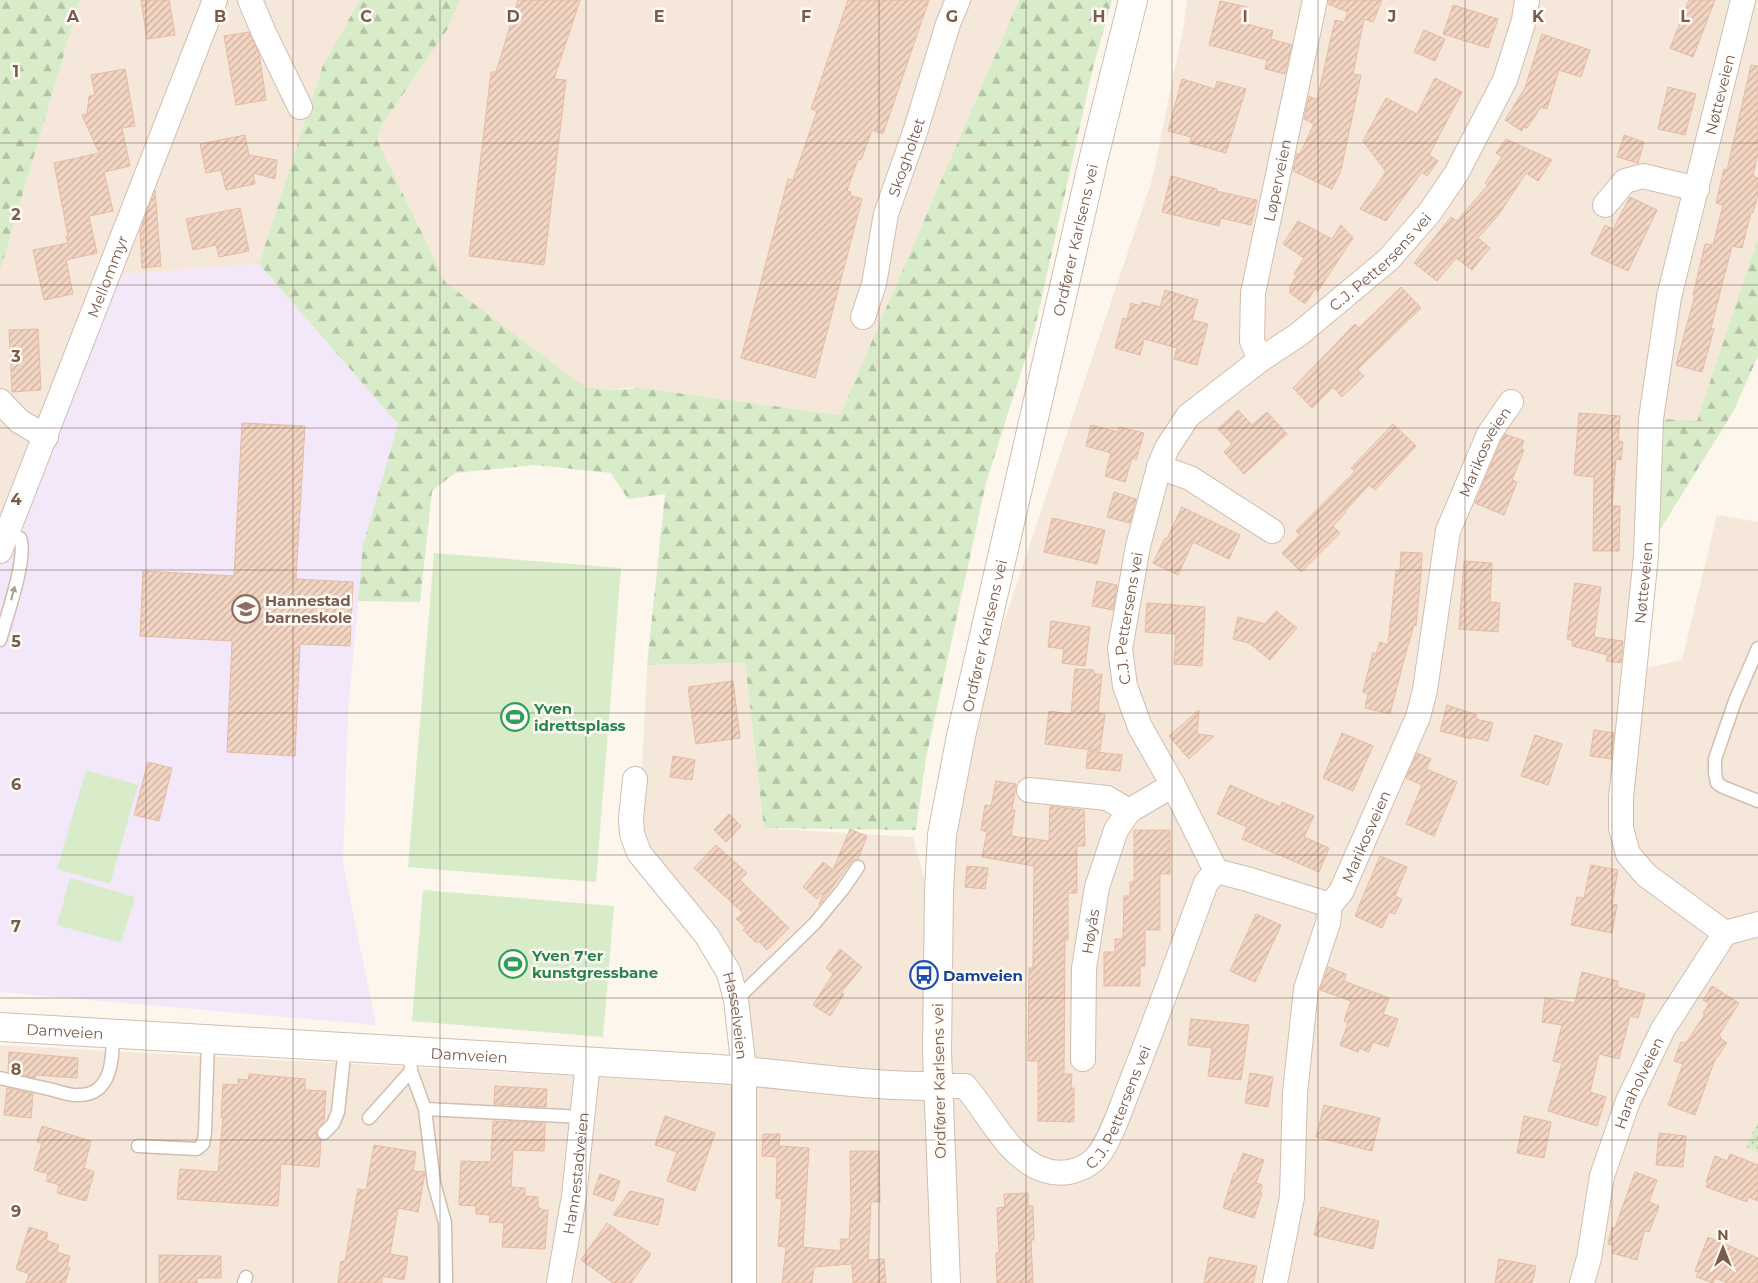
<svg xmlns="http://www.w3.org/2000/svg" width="1758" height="1283" font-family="Montserrat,sans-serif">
	<defs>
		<pattern id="grass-dots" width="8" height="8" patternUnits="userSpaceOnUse" patternTransform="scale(1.25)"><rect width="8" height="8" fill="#d8ecc9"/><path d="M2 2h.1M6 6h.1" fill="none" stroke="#b4c2a5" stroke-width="1.8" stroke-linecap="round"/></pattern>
		<pattern id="forest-firs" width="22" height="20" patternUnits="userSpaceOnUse" patternTransform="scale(1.25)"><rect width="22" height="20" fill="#d8ecc9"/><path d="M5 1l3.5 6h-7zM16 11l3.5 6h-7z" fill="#b4c2a5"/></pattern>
		<pattern id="building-hatch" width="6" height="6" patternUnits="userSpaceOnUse" patternTransform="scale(1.25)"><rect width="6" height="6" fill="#f3d5c3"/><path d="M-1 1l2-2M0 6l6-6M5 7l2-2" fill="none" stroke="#cab0a1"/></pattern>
	</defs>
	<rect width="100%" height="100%" fill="#fdf6ec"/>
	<!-- residential -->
	<path fill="#f5e8da" d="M80,0H360L323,65L259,264L106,276L0,551V271Z
		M460,0H1019L840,415L633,387L608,390L585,387L501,338L446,283L377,140L382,125L447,30Z
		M1187,0H1758V238L1697,421L1664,419L1646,668L1682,660L1717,515L1758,522V1283H0V1045L745,1085L733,972L638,850L647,665L745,663L764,828L913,837L938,930L939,891L990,664L1152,180L1184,24Z"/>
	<!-- education -->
	<path fill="#f3e8fa" d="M259,264L398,424L363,545L348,714L343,863L376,1025L0,992V551L106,276Z"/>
	<!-- grass -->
	<path fill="url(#grass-dots)" d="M1758,1121V1152L1746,1147Z"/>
	<!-- forest -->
	<path fill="url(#forest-firs)" d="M0,0H80L0,271Z
		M360,0H460L447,30L382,125L377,140L446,283L585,387L608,390L634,389L633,387L840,415L1019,0H1112L1093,68L1035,328L986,483L926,758L916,830L764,828L745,663L647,665L665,494L628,499L611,473L535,465L455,473L432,491L420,602L358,601L363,545L398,424L259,264L323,65Z
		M1758,238V356L1733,412L1656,536L1659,450L1664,419L1697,421Z"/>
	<!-- green -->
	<path fill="#d8ecc9" d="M434,553L621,568L596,882L408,867Z
		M86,770L138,785L110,884L57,869Z
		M70,878L135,897L121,943L57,925Z
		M423,890L614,906L603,1037L412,1021Z"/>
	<!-- building -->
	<path fill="url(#building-hatch)" stroke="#e6bba3" d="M141,0H169L175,35L147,39Z
		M518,0H580L554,79L566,80L544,265L469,256L491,72H496Z
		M848,0H929L883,134L872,130L861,160L858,159L847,191L851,192L850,195L862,199L815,378L741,358L788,179L793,180L817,111L811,109Z
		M1328,0H1382L1373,22L1364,19L1353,74L1361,75L1341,170L1332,189L1293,171L1297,153L1300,154L1314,124L1304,119L1309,96L1317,100L1335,20L1344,22L1348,12L1328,4Z
		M1689,0H1715L1693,57L1670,48Z
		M1220,1L1247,7L1243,23L1273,31L1271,39L1292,45L1285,74L1265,69L1267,60L1209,45Z
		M1453,5L1498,19L1488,48L1443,34Z
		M1424,30L1445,39L1435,61L1414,52Z
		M249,32L259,53L266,100L236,105L224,36Z
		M1542,34L1590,50L1581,77L1559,70L1547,109L1541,107L1527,128L1523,127L1522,131L1505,120L1525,88Z
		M1751,65L1758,66V153L1753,176L1758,178V194L1753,213L1751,212L1742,248L1732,246L1711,328L1714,329L1702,372L1676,365L1694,299V295H1693L1705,244L1713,245L1723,205L1716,203L1724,169L1727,170Z
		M125,69L135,126L122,128L130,166L104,172L113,211L89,216L97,253L66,260L73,294L44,300L33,250L68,243L66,236H68L54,163L99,153L82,115L87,114L89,96L95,95L91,75Z
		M1435,78L1462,92L1429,155L1438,161L1427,176L1422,172L1386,221L1360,209L1386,172L1363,141L1386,98L1417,114Z
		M1182,79L1215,89L1217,81L1246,89L1226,153L1190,143L1191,137L1168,131Z
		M1668,87L1696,94L1685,135L1658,129Z
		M245,135L249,155L277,160L275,179L253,173L255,184L226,190L221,170L206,173L200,144Z
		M1624,135L1644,142L1638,163L1617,157Z
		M1506,139L1552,160L1538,181L1526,173L1499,214L1478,238L1490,248L1472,270L1456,258L1437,281L1414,263L1451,217L1457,221L1488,185L1485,183L1502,157L1496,153Z
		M1171,176L1217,189L1216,191L1257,200L1251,225L1221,218L1219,226L1162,212Z
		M155,190L161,266L142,268L140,231Z
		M1630,197L1657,210L1628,271L1591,254L1605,225L1613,229Z
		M240,208L249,251L219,257L216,245L193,250L186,219Z
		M1298,221L1332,239L1341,225L1353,238L1318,291L1315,289L1305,304L1290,293V286L1297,276L1294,274L1304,258L1283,244Z
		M1401,287L1421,308L1357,370L1364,376L1342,397L1333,387L1312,408L1293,388L1355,324L1359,328Z
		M1165,290L1198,300L1192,320L1208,324L1197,365L1174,359L1177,348L1144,339L1140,355L1115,348L1123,318L1127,319L1131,303L1141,306L1142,302L1160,307Z
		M38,329L41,390L12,392L9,330Z
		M1238,410L1252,425L1267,412L1287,434L1244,474L1224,452L1232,444L1218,429Z
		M1579,413L1620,416L1618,441L1623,442L1621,460L1616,459L1612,506H1620L1619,551H1593L1594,477L1574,475Z
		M242,423L305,426L296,579L353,582L350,646L300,644L295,756L227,752L232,641L140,636L143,571L234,576Z
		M1393,424L1416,446L1375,490L1369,485L1345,511L1346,512L1333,526L1340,533L1301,572L1282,553L1300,535L1296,531L1355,471L1351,468Z
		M1091,425L1118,432L1119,427L1144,433L1136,460L1132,458L1125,482L1105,476L1111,453L1086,446Z
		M1505,434L1524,441L1521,449L1524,450L1512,480L1517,482L1504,515L1475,503L1501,441Z
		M1114,492L1136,499L1130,523L1107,517Z
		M1182,507L1240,535L1229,559L1193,542L1178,575L1153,563L1165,538L1167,539Z
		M1052,518L1105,530L1097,564L1044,552Z
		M1401,552L1422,553L1421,574L1416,626L1414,625L1403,663L1390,714L1365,708L1368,694L1363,692L1373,652L1376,654L1380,642L1388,645L1396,571H1400Z
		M1464,561L1492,563L1490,602L1500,603L1498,632L1459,629Z
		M1097,581L1117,585L1113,610L1092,606Z
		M1575,583L1601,587L1594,637L1623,641L1621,663L1606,661L1608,655L1572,646L1573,641L1567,639Z
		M1147,603L1205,607L1202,666L1174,664L1176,634L1145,632Z
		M1276,611L1297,628L1270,660L1249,643L1233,639L1238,617L1265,624Z
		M1051,621L1090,627L1085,666L1062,663L1064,649L1048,647Z
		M1075,669L1094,670V674H1102L1098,713L1105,714L1100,751L1045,744L1049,711L1071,714Z
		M733,681L740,738L696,744L688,687Z
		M1447,705L1477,715L1476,719L1493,723L1488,741L1471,737V739L1440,731Z
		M1199,710L1197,734L1214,736L1189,759L1169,736Z
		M1594,730L1614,733L1611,759L1590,756Z
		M1342,733L1373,746L1353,791L1323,778Z
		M1535,735L1562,744L1548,785L1521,776Z
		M1088,751L1122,755L1120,771L1086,768Z
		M1417,753L1431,759L1426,769L1457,782L1434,836L1406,824L1422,785L1406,778Z
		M673,756L695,760L692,780L670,777Z
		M148,762L172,768L159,821L134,815Z
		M996,781L1016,784L1012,810H1015L1011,836L1049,841L1050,806L1084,810L1085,846H1077V893H1068V940H1065L1064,1074H1072L1071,1088H1074V1122L1038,1121V1061H1028L1029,968H1033L1034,866L982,857L987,832L981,830L985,805L991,806Z
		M1230,785L1280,807L1282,802L1314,816L1304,837L1329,848L1319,872L1242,839L1247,827L1217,814Z
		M729,814L741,826L726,842L714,830Z
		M850,829L867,836L858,859L851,862L819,905L823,894L822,893L817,899L803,887L823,862L833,870Z
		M1134,830H1170V874H1160V930H1145V966H1140V986H1104V952H1115V939H1123L1124,896H1130V882H1134Z
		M716,845L747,873L740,880L789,928L767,950L758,941L756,943L743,930L746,928L736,919L743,913L694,868Z
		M1380,856L1407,867L1395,896L1402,899L1395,914L1389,912L1382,928L1355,916Z
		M1591,865L1618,870L1612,904L1617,905L1612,933L1571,925L1577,897L1584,898Z
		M967,866L988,868L985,889L965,887Z
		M1256,914L1281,925L1255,982L1230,971Z
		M840,949L862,967L841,993L844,994L830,1016L813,1005L833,974L826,968Z
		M1328,967L1346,974L1344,981L1389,998L1383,1014L1398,1019L1388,1047L1373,1042L1369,1052L1359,1048L1358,1052L1340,1045L1348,1023L1344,1021L1351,1001L1320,990Z
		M1582,972L1618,981L1617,987L1645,994L1638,1018L1630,1016L1619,1059L1599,1054L1590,1092L1606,1097L1597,1126L1548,1111L1562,1063L1553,1061L1562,1025L1542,1022L1545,998L1575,1003Z
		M1712,986L1739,1003L1719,1035L1721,1037L1720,1038L1727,1043L1714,1062L1695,1115L1668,1105L1683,1064L1674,1061L1681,1042L1686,1043L1705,1014L1703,1013L1709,1004L1703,1000Z
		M1191,1019L1249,1025L1241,1080L1208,1076L1212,1048L1188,1045Z
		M9,1052L78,1058L77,1078L35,1075V1078L8,1071Z
		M1250,1073L1273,1077L1268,1107L1245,1103Z
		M249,1074L305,1079V1090L326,1091L324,1121L316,1131V1136L321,1141L319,1167L281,1164L278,1206L177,1199L180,1169L218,1172L223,1117H221L223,1084L238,1085V1079L248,1080Z
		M495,1086L547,1089L546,1107L494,1104Z
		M7,1088L33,1094L31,1118L4,1115Z
		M1324,1105L1380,1118L1372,1151L1316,1137Z
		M665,1116L715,1133L695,1191L667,1181L677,1152L655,1145Z
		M1524,1116L1551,1122L1544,1158L1517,1153Z
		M493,1121L545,1123L544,1151L513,1150L511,1187L525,1188V1196L538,1197V1208H541V1210H548L545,1249L502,1247L504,1223L489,1222L490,1215L476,1214V1206L459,1205L461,1161L491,1162Z
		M42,1126L91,1141L84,1168L94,1172L86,1201L57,1193L59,1185L46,1181L48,1174L34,1170L42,1143L37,1142Z
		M1659,1133L1686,1136L1683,1167L1656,1165Z
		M763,1134H780L779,1146L809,1148L803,1247L841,1251L840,1239H849L851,1210L850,1151H879L880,1202H871L868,1260L884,1259L886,1283H853L852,1264L814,1267L812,1283H782L786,1247L778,1246L782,1199L776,1198L777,1157L762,1156Z
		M374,1145L416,1152L413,1171L425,1172L418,1212L398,1208L390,1254L408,1257L404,1280L382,1276V1283H338L341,1261H345L358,1189L366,1190Z
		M1243,1153L1264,1160L1256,1183L1262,1185L1260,1193H1262L1254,1218L1223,1208L1234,1173H1236Z
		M1730,1154L1758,1165V1201L1748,1197L1747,1202L1706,1187L1708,1183L1706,1182L1715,1156L1727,1161Z
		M1635,1172L1657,1180L1649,1202L1659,1206L1649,1232L1644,1231L1637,1260L1612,1253L1614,1246L1608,1244L1612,1227L1615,1228Z
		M600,1174L620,1181L613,1201L593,1194Z
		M630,1191L664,1199L658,1225L613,1215Z
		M1028,1193V1206H1033L1034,1240H1031L1033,1283H997L996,1253H999L997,1208L1005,1207L1004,1194Z
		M1321,1207L1379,1221L1373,1249L1314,1235Z
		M607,1223L651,1254L631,1283H613L581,1260Z
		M29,1227L48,1233L46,1240L59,1245L56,1252L70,1256L67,1267L70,1268L65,1283H26L29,1274L16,1269Z
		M1708,1237L1758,1258V1283H1727L1715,1278L1713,1283L1696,1277L1698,1272L1695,1271Z
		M159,1255L221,1256V1278H197V1283H159Z
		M1209,1257L1257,1266L1253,1283H1204Z
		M1499,1259L1536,1266L1532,1283H1495Z"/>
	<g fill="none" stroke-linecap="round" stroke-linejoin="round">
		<defs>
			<path id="service" d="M0,640C6,619 28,556 20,538L7,533
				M1758,648L1735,701L1715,759V773L1717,783L1723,787L1758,801
				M736,1000L815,923L843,889L858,867
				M410,1051L411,1071L425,1109L434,1183L445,1223L446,1283
				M0,1078C18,1082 35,1086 53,1090C61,1092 71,1096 79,1095C112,1095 113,1058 113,1033
				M425,1109L583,1117
				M369,1118L411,1071
				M324,1133L333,1124L338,1112L345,1047
				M138,1146L197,1149L203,1144L205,1133L208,1040
				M244,1283L246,1277"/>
			<g id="minor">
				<path d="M250,0L264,33L300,107"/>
				<path d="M1605,205L1625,181L1643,176L1697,189"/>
				<path id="s1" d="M863,317L874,284L886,214L916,129L948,24L958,0"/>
				<path id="s2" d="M1260,360L1252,341L1253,293L1315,0"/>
				<path d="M0,401L19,421L46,437"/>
				<path d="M1159,467L1190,478L1272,531"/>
				<path id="s3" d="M0,551L215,0"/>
				<path id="s4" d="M635,779L631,818L632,834L639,853L707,936L729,973L736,1000L744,1070V1283"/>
				<path d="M1029,790L1107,798L1129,811"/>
				<path id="s5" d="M1216,871L1173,785L1140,727L1125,686L1120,649L1138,546L1159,467L1167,448L1188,416L1260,360L1298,335L1389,259L1430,212L1456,174L1505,80L1524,20L1527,0"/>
				<path id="s6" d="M1725,933L1646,875L1628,854L1621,828V798L1646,556L1651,419L1669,297L1743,0"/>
				<path id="s7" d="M1083,1059L1084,968L1097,887L1116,830L1129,811L1173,785"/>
				<path id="s8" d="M938,1086H965C988,1112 1009,1159 1044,1170C1061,1176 1080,1172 1094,1160C1109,1146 1122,1105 1130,1085C1157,1018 1181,950 1206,883L1216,871L1247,879L1330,905"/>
				<path id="s9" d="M559,1283L574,1196L588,1062"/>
				<path id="s10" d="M1275,1283L1292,1197L1295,1093L1306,989L1328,923L1330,905L1341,892L1418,717L1425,690L1448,531L1489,434L1511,402"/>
				<path id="s11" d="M1582,1283L1589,1258L1602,1176L1628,1101L1663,1029L1725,933L1758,924"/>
			</g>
			<g id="tertiary">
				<path id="s12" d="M0,1027C234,1041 468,1055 702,1068C781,1072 859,1087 938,1086"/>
				<path id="s13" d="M946,1283L937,1052L939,891L942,835L961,736L1093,161L1133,0"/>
			</g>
		</defs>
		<!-- service casing -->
		<use href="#service" stroke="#d1beb0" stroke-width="15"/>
		<!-- minor casing -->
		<use href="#minor" stroke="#d1beb0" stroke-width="26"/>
		<!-- tertiary casing -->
		<use href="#tertiary" stroke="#d1beb0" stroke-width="30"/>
		<!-- service -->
		<use href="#service" stroke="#fff" stroke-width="12"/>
		<!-- minor -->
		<use href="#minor" stroke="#fff" stroke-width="24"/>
		<!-- tertiary -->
		<use href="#tertiary" stroke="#fff" stroke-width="28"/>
	</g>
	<!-- one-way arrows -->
	<defs><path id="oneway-solid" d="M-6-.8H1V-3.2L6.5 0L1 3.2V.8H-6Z" transform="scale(1.25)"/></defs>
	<use fill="#af9d94" href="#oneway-solid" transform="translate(13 593) rotate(-75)"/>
	<!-- grid -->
	<path fill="none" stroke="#7a5c4d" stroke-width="1" stroke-opacity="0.55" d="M146,0V1283M293,0V1283M440,0V1283M586,0V1283M732,0V1283M879,0V1283M1026,0V1283M1172,0V1283M1318,0V1283M1465,0V1283M1612,0V1283M0,143H1758M0,285H1758M0,428H1758M0,570H1758M0,713H1758M0,855H1758M0,998H1758M0,1140H1758"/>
	<!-- icons -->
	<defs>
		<symbol id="school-ring" viewBox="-11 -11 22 22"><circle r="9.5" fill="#fffaf3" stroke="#8d6e63" stroke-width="1.5"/><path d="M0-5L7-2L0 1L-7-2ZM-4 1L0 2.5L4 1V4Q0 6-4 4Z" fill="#8d6e63"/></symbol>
		<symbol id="stadium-ring" viewBox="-11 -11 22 22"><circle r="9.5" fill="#fffaf3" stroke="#2e9e5b" stroke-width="1.5"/><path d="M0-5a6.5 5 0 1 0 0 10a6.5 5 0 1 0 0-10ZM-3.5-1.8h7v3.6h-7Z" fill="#2e9e5b"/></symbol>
		<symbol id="bus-ring" viewBox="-11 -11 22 22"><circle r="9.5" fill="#fffaf3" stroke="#1a4fb4" stroke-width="1.5"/><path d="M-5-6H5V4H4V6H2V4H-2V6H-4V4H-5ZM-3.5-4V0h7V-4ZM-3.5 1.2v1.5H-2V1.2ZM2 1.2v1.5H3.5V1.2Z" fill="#1a4fb4"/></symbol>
	</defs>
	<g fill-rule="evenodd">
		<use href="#school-ring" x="230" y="593" width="32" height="32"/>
		<use href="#stadium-ring" x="499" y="701" width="32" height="32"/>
		<use href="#stadium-ring" x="497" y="948" width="32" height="32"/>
		<use href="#bus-ring" x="908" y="959" width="32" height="32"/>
	</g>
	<g text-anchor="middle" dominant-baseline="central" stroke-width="5" stroke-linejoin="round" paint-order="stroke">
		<!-- street labels -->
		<g font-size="15" fill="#7a5c4d" stroke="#fffaf3">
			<text stroke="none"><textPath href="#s6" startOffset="895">Nøtteveien</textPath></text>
			<text stroke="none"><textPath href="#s1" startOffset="166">Skogholtet</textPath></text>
			<text stroke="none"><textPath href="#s2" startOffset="184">Løperveien</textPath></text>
			<text stroke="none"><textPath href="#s13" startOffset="1058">Ordfører Karlsens vei</textPath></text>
			<text stroke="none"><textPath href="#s5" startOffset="736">C.J. Pettersens vei</textPath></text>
			<text stroke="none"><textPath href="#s3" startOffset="295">Mellommyr</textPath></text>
			<text stroke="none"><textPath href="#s10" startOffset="868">Marikosveien</textPath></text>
			<text stroke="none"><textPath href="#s6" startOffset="399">Nøtteveien</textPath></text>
			<text stroke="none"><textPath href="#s5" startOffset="275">C.J. Pettersens vei</textPath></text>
			<text stroke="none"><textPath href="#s13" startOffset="652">Ordfører Karlsens vei</textPath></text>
			<text stroke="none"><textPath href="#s10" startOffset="462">Marikosveien</textPath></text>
			<text stroke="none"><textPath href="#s7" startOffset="128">Høyås</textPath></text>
			<text stroke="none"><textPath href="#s4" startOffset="269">Hasselveien</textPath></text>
			<text stroke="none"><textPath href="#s12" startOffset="65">Damveien</textPath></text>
			<text stroke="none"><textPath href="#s12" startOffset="470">Damveien</textPath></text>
			<text transform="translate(939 1081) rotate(-91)">Ordfører Karlsens vei</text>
			<text stroke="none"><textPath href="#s11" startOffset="209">Haraholveien</textPath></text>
			<text stroke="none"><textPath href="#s8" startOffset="256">C.J. Pettersens vei</textPath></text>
			<text stroke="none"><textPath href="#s9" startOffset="111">Hannestadveien</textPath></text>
		</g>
		<!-- education labels -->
		<g font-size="15" font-weight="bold" fill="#785e54" stroke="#fffaf3" text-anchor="start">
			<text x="265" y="600">Hannestad<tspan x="265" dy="17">barneskole</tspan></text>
		</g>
		<!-- leisure labels -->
		<g font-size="15" font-weight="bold" fill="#27864d" stroke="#fffaf3" text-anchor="start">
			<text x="534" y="708">Yven<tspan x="534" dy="17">idrettsplass</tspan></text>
			<text x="532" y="955">Yven 7'er<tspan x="532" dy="17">kunstgressbane</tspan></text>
		</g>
		<!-- transit labels -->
		<g font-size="15" font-weight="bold" fill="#164399" stroke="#fffaf3" text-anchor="start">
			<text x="943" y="975">Damveien</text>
		</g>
	</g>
	<g font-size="16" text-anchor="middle" font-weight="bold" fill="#7a5c4d" stroke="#fffaf3" stroke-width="5" stroke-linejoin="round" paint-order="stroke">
		<text x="73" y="22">A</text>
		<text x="220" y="22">B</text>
		<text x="366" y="22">C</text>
		<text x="513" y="22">D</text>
		<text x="659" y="22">E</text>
		<text x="806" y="22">F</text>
		<text x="952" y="22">G</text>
		<text x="1099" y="22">H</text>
		<text x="1245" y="22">I</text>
		<text x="1392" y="22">J</text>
		<text x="1538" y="22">K</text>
		<text x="1685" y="22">L</text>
		<text x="16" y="77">1</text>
		<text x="16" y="220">2</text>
		<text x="16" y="362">3</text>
		<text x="16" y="505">4</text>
		<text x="16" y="647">5</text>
		<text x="16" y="790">6</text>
		<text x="16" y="932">7</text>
		<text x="16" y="1075">8</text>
		<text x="16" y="1217">9</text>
	</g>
	<!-- north arrow -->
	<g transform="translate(1723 1248)" stroke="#fffaf3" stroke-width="4" paint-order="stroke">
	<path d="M0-4L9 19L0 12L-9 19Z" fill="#7a5c4d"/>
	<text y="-8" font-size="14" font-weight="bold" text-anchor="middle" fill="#7a5c4d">N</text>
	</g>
</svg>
